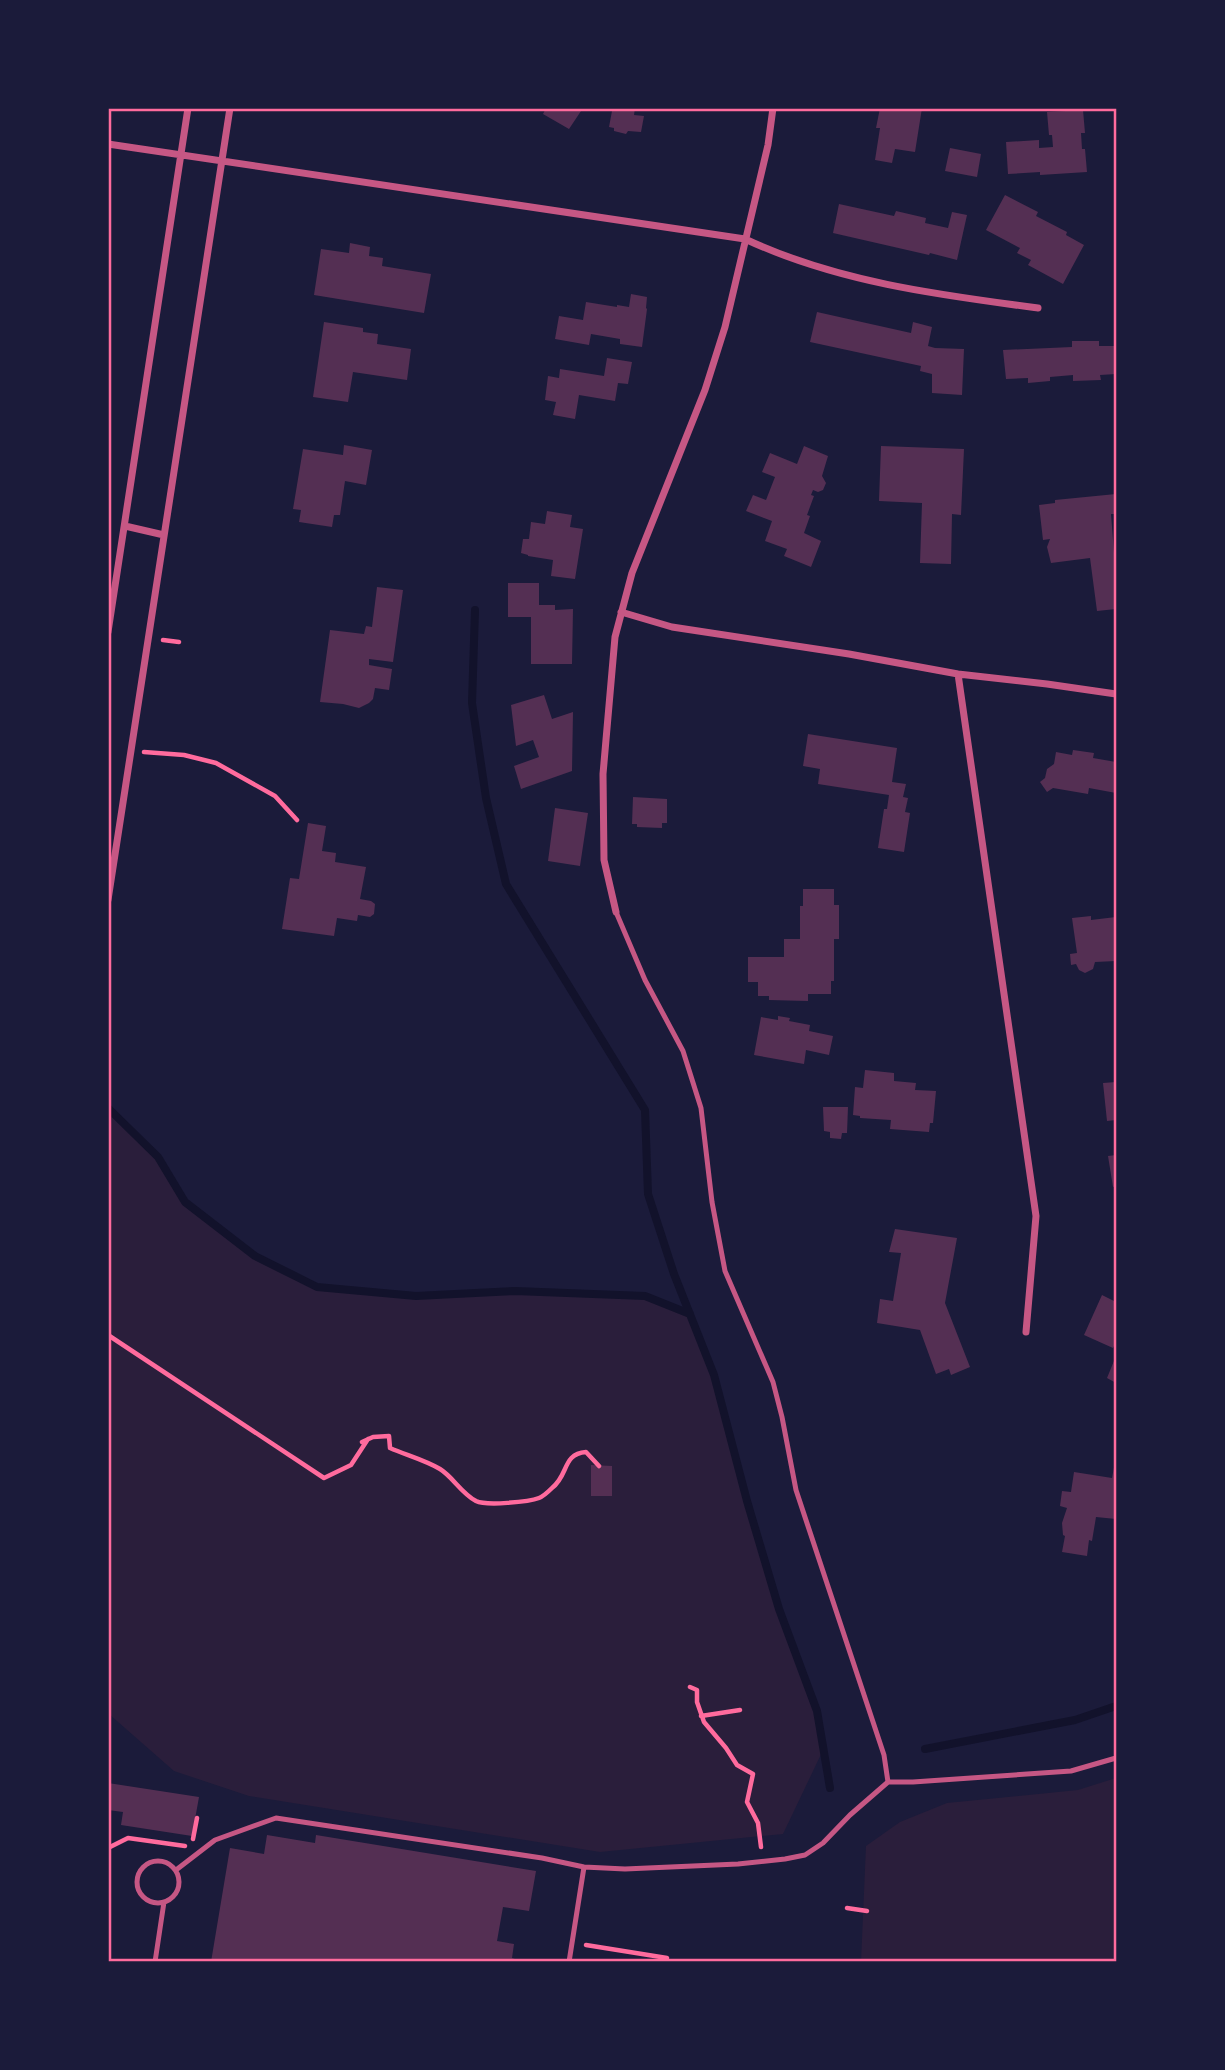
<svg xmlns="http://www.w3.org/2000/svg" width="1225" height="2070" font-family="Literata,serif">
	<rect width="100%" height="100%" fill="#1b1b3a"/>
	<!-- green -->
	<path fill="#2a1e3b" d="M113,1112L158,1157L185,1202L255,1256L317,1287L416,1296L515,1291L645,1296L690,1314L714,1375L747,1501L779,1609L817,1711L824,1748L783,1834L600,1852L249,1796L174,1771L109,1714L108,1138Z
		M1116,1778V1961L861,1962L866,1846L900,1822L947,1803L1078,1790Z"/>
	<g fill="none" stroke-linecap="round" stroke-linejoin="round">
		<!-- stream -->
		<path stroke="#12122b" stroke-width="8" d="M475,610L472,703L486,798L506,884L645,1110L648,1194L674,1274L714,1375L747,1501L779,1609L817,1711L830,1788
			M108,1108L158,1157L185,1202L255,1256L317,1287L416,1296L515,1291L645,1296L690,1314
			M925,1749L1075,1720L1116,1706"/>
	</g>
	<!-- building -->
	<path fill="#542f53" d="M546,108H583L569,129L543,114Z
		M603,108H635L634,115L644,116L641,132L628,131L626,134L614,131V128L609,127L612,111L603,110Z
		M880,108H922L915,152L895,149L892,163L875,160L880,128H876Z
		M1083,110L1085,133H1081L1082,149H1085L1087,172L1040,175V172L1008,174L1006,142L1039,140V148L1053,147L1052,135H1049L1047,112Z
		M950,148L981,154L977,177L945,171Z
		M1005,195L1038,212L1036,216L1067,232L1066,235L1084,245L1063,284L1028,265L1031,260L1017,253L1020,248L986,230Z
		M839,204L894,216L896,211L926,218L925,223L948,228L952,212L967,215L957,260L930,253L929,255L833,233Z
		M350,243L370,247L369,256L383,258L382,266L431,274L424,313L314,295L321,249L349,253Z
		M631,294L647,297L646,308L647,309L642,347L620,344V339L591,334L589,345L555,339L559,316L583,320L586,302L617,307V305L629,307Z
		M817,312L911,333L913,322L932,327L928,346L935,348L964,349L962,395L932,393V374L920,371L921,366L810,342Z
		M324,322L363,328V332L378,334L377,344L411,349L407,380L353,372L348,402L313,397Z
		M1072,341H1099V346H1116V374L1100,375L1101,380L1073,381V375L1050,377V381L1028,383V378L1006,379L1003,350L1072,347Z
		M607,358L632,362L628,384L618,383L615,401L579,395L575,419L553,415L556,402L545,400L548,376L559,378L560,369L604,376Z
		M344,445L372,450L366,485L345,481L340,515H334L332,527L299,522L301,510L293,509L303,449L343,455Z
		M804,446L828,456L822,476L826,483L823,490L818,492L813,490L811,495L814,496L807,515L810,516L804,533L821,541L811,567L784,556L787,549L765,541L772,521L746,511L753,495L766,500L775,477L762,472L770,453L797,464Z
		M881,446L964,449L961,515L952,514L951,564L920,563L922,503L879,501Z
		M1116,494V514H1111L1114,553H1116V609L1097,611L1090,558L1051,563L1047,547L1050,539L1043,540L1039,505L1055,503V500Z
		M547,511L572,515L570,527L583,529L575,579L551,576L553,560L528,556V555L521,553L523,539H529L531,522L545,524Z
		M508,583H539V605H555V610L573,609L572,664H531V617H508Z
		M377,587L403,590L393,662L369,659V665L392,669L389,690L375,688L373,699L369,703L359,708L343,704L320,702L330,630L364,634L366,626L372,627Z
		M544,695L552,719L573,712L572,771L521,789L514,766L539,757L533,740L516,746L511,705Z
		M808,734L897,748L892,782L906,784L903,797L908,798L905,812L910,813L904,852L878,848L884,809H887L889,795L818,784L820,769L803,766Z
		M1073,750L1094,753L1093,758L1116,762V793L1089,788L1088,794L1053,788L1047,792L1040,782L1045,778L1047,769L1054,764L1056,752L1072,755Z
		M633,797L667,799V823H662V828L637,827V824H632Z
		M555,808L588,813L580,866L548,861Z
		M308,823L326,826L322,851L336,853L335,862L366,867L360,899L371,901L375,904L374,914L370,917L358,915L357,921L337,918L334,936L282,929L290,878L299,879Z
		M803,889H834V905H839V939H834V981H831V994H808V1001L769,1000V996H758V982H748V957H784V939H800V906H803Z
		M1091,916V920L1116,917V961L1095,962L1093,969L1085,973L1079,970L1076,964L1071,965L1070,954L1077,953L1072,918Z
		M778,1016L790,1018L789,1021L810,1025L809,1031L833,1036L829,1055L806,1050L804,1064L754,1055L761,1017L778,1020Z
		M865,1070L894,1073V1081L916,1083L915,1090L936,1091L933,1123H930L929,1132L890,1129L891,1120L860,1118V1116L853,1115L855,1087L863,1088Z
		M1116,1082V1120L1107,1121L1103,1083Z
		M823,1107H848L847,1133H842L841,1139L830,1138V1132L824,1131Z
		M1116,1155V1186L1113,1187L1108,1156Z
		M895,1229L957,1238L945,1303L970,1367L951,1375L949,1369L936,1374L920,1330L877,1323L880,1299L893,1301L901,1253L889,1252Z
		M1102,1295L1116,1302V1342L1113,1348L1084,1335Z
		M1116,1356V1383L1107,1378Z
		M1115,1462L1116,1519L1096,1517L1092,1541L1089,1540L1087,1556L1062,1552L1065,1536L1063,1535L1062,1523L1067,1508L1060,1506L1062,1491L1071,1492L1074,1472L1112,1478Z
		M591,1465L612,1466V1496H591Z
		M108,1783L199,1797L192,1836L121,1825L123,1812L108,1810Z
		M267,1835L315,1843L316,1835L536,1871L529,1911L503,1907L497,1941L514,1944L512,1958L523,1962H211L230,1848L264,1854Z"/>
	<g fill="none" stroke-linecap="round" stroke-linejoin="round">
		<!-- path -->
		<path stroke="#ff6b9d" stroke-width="4.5" d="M163,640L179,642
			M144,752L184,755L216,763L275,796L297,820
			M108,1335L324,1478L351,1465L368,1439
			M362,1442L373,1437L389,1436L390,1448C406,1455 425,1460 440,1469C453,1477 461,1493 476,1501C486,1506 529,1502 539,1498C544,1496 549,1491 552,1488C569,1475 562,1454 586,1452L599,1466
			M690,1687L697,1690V1702L704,1722L726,1748L737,1765L753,1774L747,1802L758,1823L761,1847
			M701,1716L740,1710
			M193,1839L197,1818
			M108,1848L128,1838L185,1846
			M847,1908L867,1911
			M586,1945L667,1958"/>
		<!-- service -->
		<path stroke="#c65784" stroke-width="5" d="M616,912L645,980L683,1051L701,1108L712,1202L725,1271L773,1382L782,1417L796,1490L884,1755L888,1782
			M888,1782H913L1071,1771L1116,1758
			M137 1882a21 21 0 1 1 42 0a21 21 0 1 1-42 0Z
			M176,1870L215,1840L276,1818L542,1858L584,1867L625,1869L738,1864L785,1859L805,1855L823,1843L850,1815L888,1782
			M155,1962L164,1902
			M569,1962L584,1867"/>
		<!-- minor -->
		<path stroke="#c65784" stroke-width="7" d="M108,144L745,239C837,282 939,295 1038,308
			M125,526L164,535
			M621,612L672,627L849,654L958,674L1047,684L1116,694
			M108,632L188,108
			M958,674L1036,1216L1026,1332
			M108,900L230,108
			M616,912L604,860L603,774L615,637L632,573L705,390L725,327L768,145L773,108"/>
	</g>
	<!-- border -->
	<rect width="1225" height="2070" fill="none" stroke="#1b1b3a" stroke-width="220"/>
	<rect x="110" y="110" width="1005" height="1850" fill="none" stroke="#ff6b9d" stroke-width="2.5"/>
</svg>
